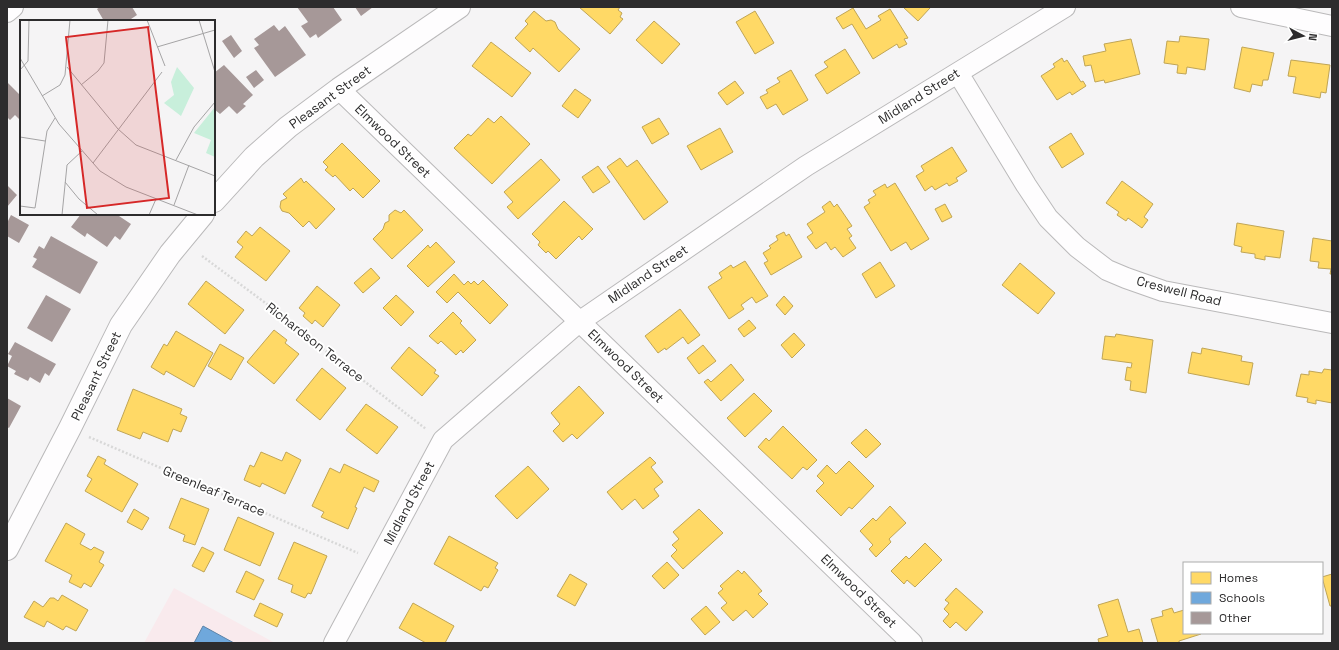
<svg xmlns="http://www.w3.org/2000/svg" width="1339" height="650" font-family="'Space Grotesk',sans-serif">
	<rect width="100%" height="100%" fill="#f5f4f5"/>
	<!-- education -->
	<path fill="#f9eaed" d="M174,588L275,643H144Z"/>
	<!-- homes -->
	<path fill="#ffd966" stroke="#c0a555" d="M579,7H620L618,10L622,13L620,17L623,19L610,34Z
		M903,7H928L930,8L918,21Z
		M853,8L866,29L881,20L878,16L890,9L908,38L904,39L907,44L899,48L897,44L873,59L852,24L843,29L836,18Z
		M534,11L546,21L551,20L555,22L558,29L580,49L559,72L533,48L530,52L515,38L528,24L525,21Z
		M755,11L774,43L755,54L736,22Z
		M654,21L680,44L662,64L636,40Z
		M1180,36L1209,39L1205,70L1187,67L1186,74L1177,73L1178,65L1164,63L1167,41L1179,42Z
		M1131,39L1140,74L1105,83L1104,80L1095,82L1091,65L1085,66L1083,56L1106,51L1104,44Z
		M491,42L531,73L512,97L472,66Z
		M1242,47L1274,53L1268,80H1263L1262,86L1252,84L1250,92L1234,88Z
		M845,49L860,73L827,94L815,75L828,67L824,62Z
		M1062,58L1064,62L1067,60L1081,82L1083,81L1086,86L1072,95L1070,92L1057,100L1041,76L1055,67L1053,64Z
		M1291,60L1330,65L1326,93L1321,92L1320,98L1293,93L1296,77L1288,76Z
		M791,70L808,100L783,115L776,104L767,109L760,97L768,93L766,90L780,82L777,78Z
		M735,81L744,93L727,105L718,93Z
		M575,89L591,100L578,118L562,106Z
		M501,116L530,144L492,184L454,148L468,134L471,136L488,118L494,123Z
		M659,118L669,134L652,144L642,127Z
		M720,128L733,152L701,170L687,146Z
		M1071,133L1084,154L1062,168L1049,147Z
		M342,143L380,181L363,198L353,188L350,191L335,175L333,177L325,170L328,167L323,162Z
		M952,147L967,171L956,178L958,181L949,186L947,183L935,190L932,186L925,191L916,176L924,171L921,166Z
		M620,158L627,167L637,160L668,202L644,220L607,167Z
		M541,159L560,180L518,219L507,207L513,202L504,192Z
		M598,166L610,182L593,193L582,177Z
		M301,178L304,183L306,181L335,209L316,229L309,221L303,227L289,213L282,211L280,207L281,201L287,198L283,194Z
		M1122,181L1153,204L1144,217L1148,220L1142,228L1128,218L1126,221L1117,215L1119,212L1106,203Z
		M895,183L929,239L911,250L906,242L891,251L864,207L870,203L868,200L876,195L873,191L885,184L887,188Z
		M564,201L593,229L582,240L579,236L556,259L548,251L546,253L538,245L540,242L532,234Z
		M830,201L834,207L837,204L852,226L847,229L852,236L849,238L856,248L843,257L835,247L831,250L826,242L816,249L807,237L813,233L807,224L825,212L822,207Z
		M945,204L952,217L942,222L935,209Z
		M395,210L401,213L404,210L423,230L392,259L373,239L383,229L385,223L389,221V215Z
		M1237,223L1284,231L1280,258L1265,256V260L1255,258V254L1241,252L1242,247L1234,245Z
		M260,227L290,251L266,281L235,257L243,247L237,242L246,231L252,236Z
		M784,232L786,236L789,234L802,257L771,275L764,263L768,261L763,253L771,248L769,246L778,240L776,236Z
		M1313,238L1332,241V274H1330L1331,269L1318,268L1319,262L1310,261Z
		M436,242L455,262L428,287L407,266L428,245L430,248Z
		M745,261L768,296L756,303L752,297L741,305L744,309L729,319L708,287L722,278L719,273L731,265L733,268Z
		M880,262L895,286L876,298L862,274Z
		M1020,263L1055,293L1038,314L1002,285Z
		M371,268L380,278L363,293L354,283Z
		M454,274L464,285L468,281L471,284L474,281L478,285L483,280L508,305L490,324L458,292L447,303L436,292Z
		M206,281L244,310L225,334L188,304Z
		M317,286L340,305L323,327L315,320L312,324L303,316L305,313L299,308Z
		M396,295L414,312L401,326L383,308Z
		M784,296L793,306L785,315L776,305Z
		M680,309L700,335L688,344L683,337L666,350L665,348L658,353L645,336Z
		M453,312L462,321L460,323L476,340L463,353L461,350L456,355L441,341L438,344L429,336Z
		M749,320L756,328L744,337L738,329Z
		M274,330L287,340L285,343L299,354L274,384L247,362Z
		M176,331L213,353L194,387L166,371L164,375L151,367L164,344L167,346Z
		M794,333L805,345L792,358L781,345Z
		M1116,334L1153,340L1146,393L1130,390L1131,381L1125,380L1127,367L1131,368L1132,363L1102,359L1105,336L1115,337Z
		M220,344L244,358L231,380L208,366Z
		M703,345L716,361L699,374L687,358Z
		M409,347L436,370L434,373L439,376L422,396L391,368Z
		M1202,348L1242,356L1241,361L1253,363L1249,385L1188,373L1192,352L1201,354Z
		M731,364L744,380L721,401L704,382L708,379L711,382Z
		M322,368L346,388L320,420L296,400Z
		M1324,369L1332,370V403L1316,400V404L1307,402L1308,398L1296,396L1301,374L1309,375V371L1322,373Z
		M579,386L604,413L577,439L572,434L563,442L553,431L560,424L551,413Z
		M133,389L182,409L180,414L187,417L181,432L173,429L168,442L143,432L140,439L117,430Z
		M754,393L772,411L745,437L727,418Z
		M366,404L398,427L377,454L346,430Z
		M783,426L817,460L807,470L803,467L792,479L758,447L766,438L769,441Z
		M866,429L881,444L866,458L851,443Z
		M261,452L282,461L286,452L301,460L285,494L262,483L260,487L244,480L250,465L254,467Z
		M98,456L106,460L104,464L138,484L122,512L85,491L92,479L87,476Z
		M650,457L656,463L651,467L663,482L654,489L659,496L643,509L635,499L622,510L607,492Z
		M849,461L874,486L852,509L849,507L841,516L816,491L824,483L817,476L827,465L836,474Z
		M344,464L379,481L374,492L364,487L355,507L357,508L348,529L321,517L324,512L312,506L330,468L340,473Z
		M528,466L549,489L517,519L495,496Z
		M181,498L209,509L195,545L183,541L185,535L169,528Z
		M890,506L906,523L889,539L891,542L876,557L869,549L873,545L860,531L873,518L876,521Z
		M134,509L149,518L142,530L127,522Z
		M699,509L723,533L683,569L671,556L677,550L672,545L679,539L673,532Z
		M238,517L274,533L260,566L224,550Z
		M66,523L85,534L80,544L91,550L94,547L104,552L99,562L104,565L91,587L84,583L81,588L69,582L72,575L45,561Z
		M449,536L498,563L495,568L498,570L488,588L484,586L481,591L434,564Z
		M294,542L327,556L311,594L308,593L305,598L291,592L293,585L278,579Z
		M925,543L942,560L915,587L907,580L904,584L891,571L906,556L909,559Z
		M202,547L214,553L204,572L192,566Z
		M667,562L679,575L664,589L652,576Z
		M738,570L742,574L744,571L762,591L758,594L768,604L753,618L746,610L733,621L721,608L727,603L718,593L723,589L720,586Z
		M246,571L264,580L254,600L236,592Z
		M570,574L587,584L575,606L557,596Z
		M1332,574V606H1330L1322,577Z
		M956,588L983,612L966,631L956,622L950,628L943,621L949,614L944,609L949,603L945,600Z
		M62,595L88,610L76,631L66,626L63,630L47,621L44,627L24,617L34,601L43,607L50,598H54L58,601Z
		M1118,599L1128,632L1139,629L1143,643H1099L1098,639L1108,636L1098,605Z
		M260,603L283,614L277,627L254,616Z
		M413,603L454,626L445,643H426L399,628Z
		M706,606L720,622L705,635L691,619Z
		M1172,608L1174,613L1184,610V633H1200L1201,634L1179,641V643H1158L1151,619L1163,616L1162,611Z"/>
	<!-- schools -->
	<path fill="#6fa8dc" stroke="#5b83a8" d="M203,626L234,643H194Z"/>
	<!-- building -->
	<path fill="#a69898" d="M100,7H132L137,15L128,21H104L97,9Z
		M297,7H333L342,20L318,38L316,34L310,38L301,26L308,22Z
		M355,7H373L361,16Z
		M274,25L279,31L285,26L306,55L275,77L254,48L259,45L254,39Z
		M231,35L242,51L234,58L222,41Z
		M224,65L253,95L243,104L246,106L237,114L229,106L220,114L214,109V73Z
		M256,70L264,80L254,88L246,77Z
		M7,82L21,96V116L19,119L15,115L10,120L7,117Z
		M7,185L17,195L7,207Z
		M81,214H116L131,224L120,240L115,236L107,247L87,233L85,237L71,227Z
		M11,215L29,225L19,243L7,236V223Z
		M51,236L98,262L80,294L32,267L37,259L33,257L39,246L44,249Z
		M46,295L71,309L52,342L27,328Z
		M15,342L56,364L49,376L45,373L40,383L30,377L28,381L14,374L16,371L7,366L12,356L8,354Z
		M7,398L21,406L9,428L7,427Z"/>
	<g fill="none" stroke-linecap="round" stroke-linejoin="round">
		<defs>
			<path id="minor" d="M1241,7L1332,26
				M7,12L13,7
				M958,73L1026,185L1048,218L1077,247L1107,270L1126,278L1163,291L1332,323
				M339,89L912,643
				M334,643L443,440L579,322L806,166L1065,7"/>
			<path id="major" d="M214,201L254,157L288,127L339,89L459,7
				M7,549L70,428L121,325L170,254L203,214"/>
		</defs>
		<!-- minor casing -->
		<use href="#minor" stroke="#bab9ba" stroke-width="22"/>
		<!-- major casing -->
		<use href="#major" stroke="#bab9ba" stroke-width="24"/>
		<!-- path -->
		<path stroke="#d8d8d8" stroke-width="2.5" stroke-dasharray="2 2" stroke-linecap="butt" d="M202,256L275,310L338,361L426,429
			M89,437L358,553"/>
		<!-- minor -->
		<use href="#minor" stroke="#fefdfe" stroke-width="20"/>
		<!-- major -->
		<use href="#major" stroke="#fefdfe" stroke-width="22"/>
	</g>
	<g text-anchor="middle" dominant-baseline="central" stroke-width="4" stroke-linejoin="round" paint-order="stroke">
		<!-- street labels -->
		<g font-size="13" fill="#2d2c2d" stroke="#fff">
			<text transform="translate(919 96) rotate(-32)">Midland Street</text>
			<text transform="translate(330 97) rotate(-36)">Pleasant Street</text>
			<text transform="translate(393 141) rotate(44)">Elmwood Street</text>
			<text transform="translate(648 274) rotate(-34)">Midland Street</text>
			<text transform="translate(1179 291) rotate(14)">Creswell Road</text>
			<text transform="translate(315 342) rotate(38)">Richardson Terrace</text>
			<text transform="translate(626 366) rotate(44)">Elmwood Street</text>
			<text transform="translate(96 376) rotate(-64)">Pleasant Street</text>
			<text transform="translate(214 491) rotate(23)">Greenleaf Terrace</text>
			<text transform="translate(409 503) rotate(-62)">Midland Street</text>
			<text transform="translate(859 591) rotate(44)">Elmwood Street</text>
		</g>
	</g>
	<!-- overview -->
	<g transform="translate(20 20)">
		<rect width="195" height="195" fill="#f5f4f5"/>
		<path d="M157,47L174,68L161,96L144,83L154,75L151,62ZM195,87V137L186,133L191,120L174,113Z" fill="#c8efdb"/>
		<path fill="none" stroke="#a5a4a5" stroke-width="1" d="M127,0L145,46M179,0L195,52M137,27L195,10M0,38L39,104L80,151L106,167L178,195M47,47L98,109L116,125L195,156M0,50L8,41L9,0M61,65L78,51L84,43L88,0M22,76L40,65L45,55L50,0M0,117L25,121M156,140L174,107L195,82M73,143L142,52M45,162L59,179L78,195M154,185L169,145M0,186L15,188L27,111L35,98M42,195L47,145L62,131M129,195L136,179"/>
		<path fill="#d62828" fill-opacity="0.15" stroke="#d62828" stroke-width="2" d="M128,7L149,178L67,188L46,17Z"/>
		<rect width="195" height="195" fill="none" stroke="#2d2c2d" stroke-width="2"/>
	</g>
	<!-- border -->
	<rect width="1339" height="650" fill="none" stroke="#2d2c2d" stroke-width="16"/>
	<!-- legend -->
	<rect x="1183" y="562" width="140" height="72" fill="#ffffff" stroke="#ababab"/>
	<rect x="1191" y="572" width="20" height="12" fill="#ffd966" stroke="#ababab"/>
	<text x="1219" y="582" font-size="12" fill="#2d2c2d">Homes</text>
	<rect x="1191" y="592" width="20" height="12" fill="#6fa8dc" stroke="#ababab"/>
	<text x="1219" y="602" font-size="12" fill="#2d2c2d">Schools</text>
	<rect x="1191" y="612" width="20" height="12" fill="#a69898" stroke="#ababab"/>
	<text x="1219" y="622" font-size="12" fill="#2d2c2d">Other</text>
	<!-- north arrow -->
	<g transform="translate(1303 36) rotate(97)" stroke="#ffffff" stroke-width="3" paint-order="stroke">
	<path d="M0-3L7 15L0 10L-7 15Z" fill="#2d2c2d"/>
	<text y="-6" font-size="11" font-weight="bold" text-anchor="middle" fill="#2d2c2d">N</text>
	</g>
</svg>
